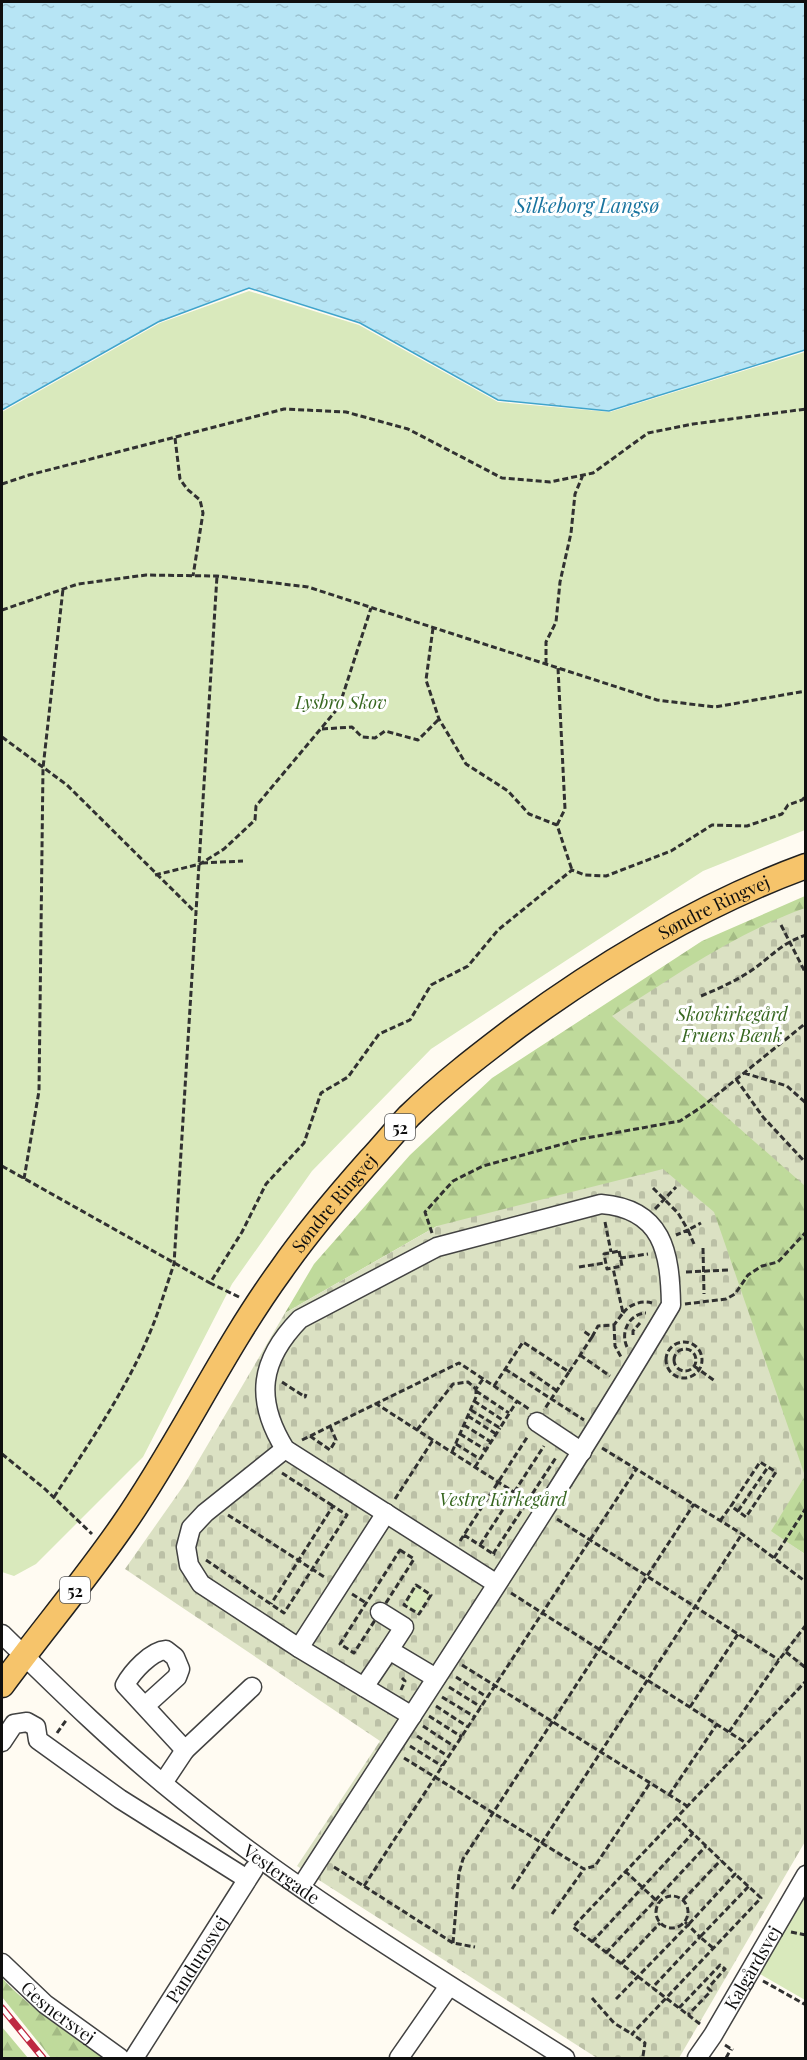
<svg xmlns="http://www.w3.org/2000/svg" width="807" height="2060" font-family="'Playfair Display',serif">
	<defs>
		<pattern id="forest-firs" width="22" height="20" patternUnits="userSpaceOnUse" patternTransform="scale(1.5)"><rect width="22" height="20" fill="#bfda9b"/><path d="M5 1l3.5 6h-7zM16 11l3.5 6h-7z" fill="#a3ba84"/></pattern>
		<pattern id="cemetery-stones" width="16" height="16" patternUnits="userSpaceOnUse" patternTransform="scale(1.5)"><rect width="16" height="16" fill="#dbe1c3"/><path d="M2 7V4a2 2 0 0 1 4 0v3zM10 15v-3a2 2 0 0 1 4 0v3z" fill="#bbc0a6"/></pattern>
		<pattern id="water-ripples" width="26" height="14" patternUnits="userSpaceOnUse" patternTransform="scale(1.5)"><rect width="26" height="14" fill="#b7e5f5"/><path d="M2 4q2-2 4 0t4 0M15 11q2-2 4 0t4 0" fill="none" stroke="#9cc3d1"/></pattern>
	</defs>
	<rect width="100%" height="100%" fill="#fffbf2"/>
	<!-- forest -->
	<path fill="url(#forest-firs)" d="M805,896V1554L770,1532L437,1226L285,1313L314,1264L410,1155L492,1078L702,941Z
		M2,1978C31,2010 70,2033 105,2058H51L2,1997Z
		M2,2027L28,2058H2Z"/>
	<!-- cemetery -->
	<path fill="url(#cemetery-stones)" d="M805,908H806L805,1186L612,1016C674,976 736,933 805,908Z
		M663,1169L714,1212L805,1476L771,1531L805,1554L806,1840L679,2058H597L297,1866L380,1741L125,1569L184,1485L285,1313L437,1226Z"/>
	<!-- park -->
	<path fill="#d9e9bc" d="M249,291L359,325L498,402L610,412L805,352V830L703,871L431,1049L312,1171L232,1284L143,1457L36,1564L14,1576L2,1572V412L160,323Z
		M416,1585L431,1595L419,1614L404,1605Z
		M805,1897V2000L760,1974Z"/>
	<!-- water -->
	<path fill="url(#water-ripples)" stroke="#3fa4cb" stroke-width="1.5" d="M2,2H805V350L609,411L498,400L360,323L249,288L158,322L2,410Z"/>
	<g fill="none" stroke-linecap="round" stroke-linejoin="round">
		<defs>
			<g id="minor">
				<path d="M537,1422L582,1452"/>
				<path d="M285,1449L205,1513L191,1528L186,1547L189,1565L201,1584L299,1648L412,1716"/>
				<path d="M380,1612L404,1627L389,1650L436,1678"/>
				<path id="s1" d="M2,1634C60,1691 118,1748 182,1799C302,1896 435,1976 565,2058"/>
				<path d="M299,1648L386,1513"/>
				<path d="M364,1687L389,1650"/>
				<path d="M145,1706L177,1677L180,1669L175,1657L166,1650C151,1651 132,1672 125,1685L185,1750L252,1687"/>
				<path d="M2,1742L14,1724L27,1722L36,1727L38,1740L120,1799L247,1879"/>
				<path d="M163,1783L185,1750"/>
				<path d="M301,1887C425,1694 553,1503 671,1305C670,1252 663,1209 601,1204L437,1247L300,1319C260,1360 254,1399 285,1449L497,1584"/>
				<path id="s2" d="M2,1963L45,2004L120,2058"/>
				<path id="s3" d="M134,2058L254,1869"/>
				<path d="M399,2058L449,1986"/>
				<path id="s4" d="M697,2058L713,2035L806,1875"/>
			</g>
			<g id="major">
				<path id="s5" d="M2,1685C42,1631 85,1580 123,1525C180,1443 222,1351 281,1270C308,1231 339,1195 370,1160C383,1146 396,1130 409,1116C443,1083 481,1054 518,1026C607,961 702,904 806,866"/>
			</g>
		</defs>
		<!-- minor casing -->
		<use href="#minor" stroke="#424242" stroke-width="21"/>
		<!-- major casing -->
		<use href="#major" stroke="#202020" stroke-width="27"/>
		<!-- path -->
		<path stroke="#313131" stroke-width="3" stroke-dasharray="6 3" stroke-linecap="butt" d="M175,438L180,479L187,489L200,500L203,513L193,576
			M2,484L29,475L284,409L346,412L408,429L502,478L550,482L593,473L648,433L693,424L806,409
			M2,610L78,584L146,575L217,576L308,587L657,700L715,707L806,691
			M433,628L426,680L439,719L466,764L508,791L529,814L557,825L572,870
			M546,664V642L556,622L560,582L571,533L575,494L583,475
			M322,729L352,727L362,737L375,738L385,731L418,740L439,719
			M2,737L67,785L197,914
			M557,825L565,809L558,668
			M202,863L243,861
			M155,875L200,864L224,849L255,820L256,806L339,707L371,608
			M781,925L806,974
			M701,996C720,988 738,980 755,968C774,954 782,943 806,935
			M744,1073L787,1086L806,1103
			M736,1079L763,1117L806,1163
			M2,1166L210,1283
			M24,1179L39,1091L43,768L63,589
			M653,1188L678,1213L688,1230L676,1235
			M655,1209L676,1187
			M605,1222L611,1252
			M432,1233L425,1212L453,1181L483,1166L581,1139L680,1121L703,1106L806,1023
			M694,1244L688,1230L701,1223
			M703,1248L704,1294
			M619,1251L622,1266L607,1269L604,1254Z
			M620,1258L648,1254
			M579,1267L605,1263
			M686,1272L728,1270
			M239,1297L210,1283L242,1232L266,1184L304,1143L321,1093L348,1077L379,1034L410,1020L431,985L468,966L498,930L572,870L585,875L606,876L671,851L712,825L747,826L782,814L788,805L802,800L806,796
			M685,1304L726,1299L735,1294L748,1275L762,1266L778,1262L806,1232
			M623,1313C630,1304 642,1300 652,1303
			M614,1325L615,1346L621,1357
			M633,1335V1331L640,1323
			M592,1337L598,1326L614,1325L623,1313L613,1268
			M666 1360a18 18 0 1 1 36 0a18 18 0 1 1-36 0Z
			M627,1347C620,1332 629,1314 646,1313
			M674 1360a11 11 0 1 1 22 0a11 11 0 1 1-22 0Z
			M580,1355L610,1376
			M694,1366L715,1381
			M505,1369L584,1420
			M530,1372L557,1391
			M569,1372L592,1337L582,1330
			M282,1382L305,1397L306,1394
			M494,1386L523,1342L569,1372L544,1410
			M476,1391L509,1413
			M474,1401L504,1421
			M375,1403L531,1503
			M471,1410L500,1428L517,1401
			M468,1416L496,1434
			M464,1425L491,1442
			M417,1430L453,1384L468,1382L476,1389L483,1379
			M460,1434L486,1450
			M310,1436L330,1450L336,1440L330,1426
			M302,1440L459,1363L529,1409
			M456,1444L480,1459
			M602,1448L742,1534L806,1582
			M452,1452L476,1397V1389
			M2,1454L45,1489L92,1534
			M475,1467L500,1428
			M282,1473L333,1506
			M54,1497C90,1442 129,1386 153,1325C161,1305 167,1284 174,1264L217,576
			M395,1499L433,1440
			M738,1511L768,1467L776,1472L746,1517L731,1506L760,1462L768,1467
			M228,1515L326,1578
			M557,1519L779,1660
			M720,1521L731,1506
			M464,1535L495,1555
			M460,1541L528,1436
			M480,1545L544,1446
			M400,1550L414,1559L354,1653L340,1644Z
			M493,1554L557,1456
			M774,1558L806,1508
			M206,1560L284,1613L347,1515L333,1506L271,1604
			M416,1585L431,1595L419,1614L404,1605Z
			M511,1593L746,1743
			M352,1594L366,1603
			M786,1652L806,1668
			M462,1665L687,1806
			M456,1677L487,1697
			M449,1687L481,1707
			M401,1690L405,1681L402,1678
			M442,1697L475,1717
			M436,1706L468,1727
			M690,1707L738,1634
			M429,1716L462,1737
			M423,1726L455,1747
			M729,1732L779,1660L806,1625
			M57,1733L67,1719
			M417,1736L449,1757
			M410,1746L442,1766
			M404,1758L584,1869L595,1866L650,1783
			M669,1795L717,1724
			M676,1817L735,1874L688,1925L685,1922
			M334,1867L453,1943L475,1947
			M625,1871L659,1903
			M364,1886L637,1468
			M512,1889L742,1534
			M656 1912a16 16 0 1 1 32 0a16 16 0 1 1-32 0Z
			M683,1900L721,1860
			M552,1914L584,1869
			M791,1932L806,1935
			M592,1942L693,1833
			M453,1943L459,1873L463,1859L694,1504
			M713,1948L700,1937L749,1886
			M606,1953L706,1846
			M621,1964L660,1923
			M763,1981L806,2005
			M592,1998L614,2023L632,2034
			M616,1999L688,1925L700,1937L652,1988
			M679,2008L720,1965L725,1969L708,1988L711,1991L688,2015
			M700,2024L573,1927L806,1681
			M725,2045L733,2050
			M643,2056L645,2043L632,2034L761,1898L735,1874
			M726,2058L731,2049"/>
		<!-- minor -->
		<use href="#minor" stroke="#fff" stroke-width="18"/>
		<!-- major -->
		<use href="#major" stroke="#f6c46b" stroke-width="24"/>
		<defs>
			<path id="rail" d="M2,2008L43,2058"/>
		</defs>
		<!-- rail casing -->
		<use href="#rail" stroke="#be2941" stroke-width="7"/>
		<!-- rail -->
		<use href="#rail" stroke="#fff" stroke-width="4.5" stroke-dasharray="14" stroke-linecap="butt"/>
	</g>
	<g text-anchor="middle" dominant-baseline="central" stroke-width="6" stroke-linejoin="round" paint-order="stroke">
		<!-- shield labels -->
		<g fill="#fff" stroke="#575757" stroke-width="1.5">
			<rect x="385" y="1114" width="30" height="26" rx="4.5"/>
			<rect x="60" y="1577" width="30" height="26" rx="4.5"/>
		</g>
		<g font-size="16" font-weight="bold" fill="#0f0f0f">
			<text x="400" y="1127">52</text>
			<text x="75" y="1590">52</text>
		</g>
		<!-- park labels -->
		<g font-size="18" font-style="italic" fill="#376720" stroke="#fff">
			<text x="341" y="702">Lysbro Skov</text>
			<text x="732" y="1014">Skovkirkegård<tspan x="732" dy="21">Fruens Bænk</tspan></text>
			<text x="503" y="1499">Vestre Kirkegård</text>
		</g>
		<!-- street labels -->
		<g font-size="18" fill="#0f0f0f" stroke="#fff">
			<text stroke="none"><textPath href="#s5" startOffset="1072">Søndre Ringvej</textPath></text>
			<text stroke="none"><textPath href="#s5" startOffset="586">Søndre Ringvej</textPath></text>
			<text stroke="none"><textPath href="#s1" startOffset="369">Vestergade</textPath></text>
			<text stroke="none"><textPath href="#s3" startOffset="117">Pandurosvej</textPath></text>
			<text stroke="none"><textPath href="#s4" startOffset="106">Kalgårdsvej</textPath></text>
			<text stroke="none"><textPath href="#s2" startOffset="75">Gesnersvej</textPath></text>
		</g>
		<!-- water labels -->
		<g font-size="20" font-style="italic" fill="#1a75a0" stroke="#fff">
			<text x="587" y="204">Silkeborg Langsø</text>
		</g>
	</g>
	<!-- border -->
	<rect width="807" height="2060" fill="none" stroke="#0f0f0f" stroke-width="6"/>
</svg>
